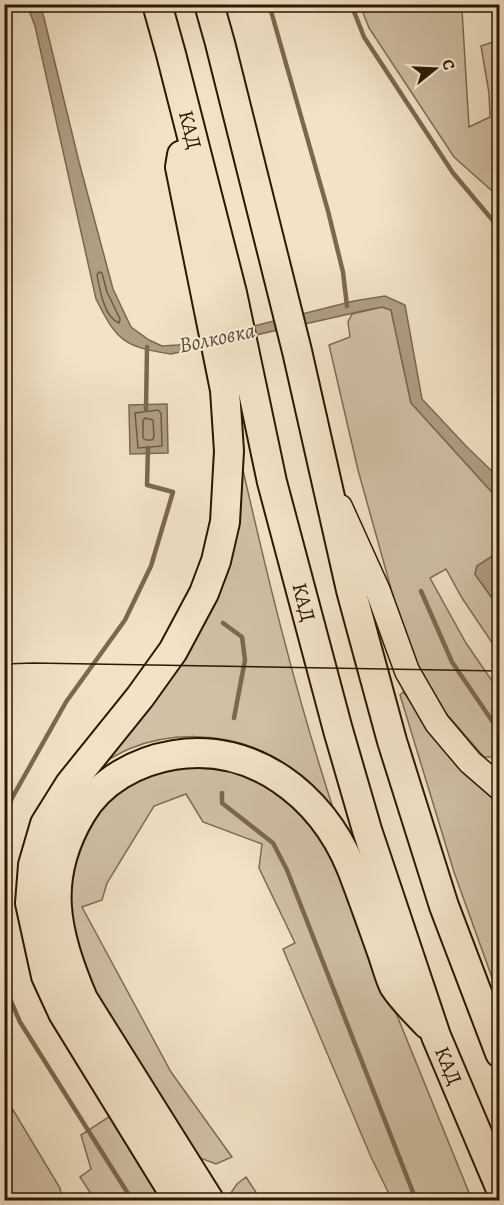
<svg xmlns="http://www.w3.org/2000/svg" width="504" height="1205" font-family="Alegreya,serif">
	<rect width="100%" height="100%" fill="#f2e3c7"/>
	<filter id="stains"><feTurbulence type="fractalNoise" baseFrequency=".00333" numOctaves="4"/><feColorMatrix values="0 0 0 0 .2 0 0 0 0 .09 0 0 0 0 .02 0 0 0 .5 -.17"/></filter>
	<radialGradient id="worn" r=".72"><stop offset=".6" stop-color="#630" stop-opacity="0"/><stop offset="1" stop-color="#630" stop-opacity=".3"/></radialGradient>
	<!-- green -->
	<path fill="#d0c0a5" stroke="#7e6c52" stroke-width="1.5" d="M360,5H380L384,9L392,5H468L462,10L469,127L490,117L489,93L481,46L499,40V197L454,157L369,28Z
		M382,307L391,310L411,403L499,500V552L477,566L475,574L499,608V653L462,598L446,569L430,578L466,643L499,691V750L491,757H484L445,712L422,677L407,646L358,470L329,345L350,337L348,322L352,314Z
		M240,457C267,576 296,695 334,811C312,791 290,766 263,752C224,732 169,732 129,749C117,754 105,762 93,769L152,691Z
		M403,692L478,780L499,800V997L454,872L400,695Z
		M198,760L268,778L320,826L472,1200H392L371,1157L283,949L295,943L259,868L262,844L203,822L186,794L154,806L107,883L102,900L82,907L171,1072L232,1157L216,1164L200,1158L136,1057L101,1010L66,922L70,859L99,807L128,783Z
		M4,1095L60,1188L62,1200H5Z
		M110,1116L162,1200H95L80,1177L91,1169L81,1135Z
		M246,1177L261,1200H229L228,1197L237,1184Z"/>
	<!-- water -->
	<path fill="#af9e83" stroke="#7b684f" stroke-width="1.5" d="M27,5H40L44,18L79,162L113,289L131,327L149,340L162,346L178,345L354,301L385,296L405,305L422,399L466,446L499,478V500L411,403L391,310L382,307L367,310L171,354C124,347 117,341 96,299L35,26Z
		M167,404L168,453L130,454L129,405Z
		M499,552V608L475,574L477,566Z"/>
	<g fill="none" stroke-linecap="round" stroke-linejoin="round">
		<!-- shore -->
		<path stroke="#6e5a42" stroke-width="1.5" d="M99,272L102,273L107,292L120,319L119,323C104,317 100,290 97,275Z
			M158,410L161,413L162,446L138,448L135,413Z
			M145,418L153,420L154,437L152,440H146L143,438V421Z"/>
		<!-- stream -->
		<path stroke="#7b684f" stroke-width="4.5" d="M269,4L328,211L343,272L347,306
			M351,4L364,37L453,173L500,229
			M146,410L147,347
			M421,591L452,662L495,725
			M223,623L242,637L245,660L234,718
			M222,793V803L273,843L287,870L416,1200
			M4,819L12,798L66,702L125,620L151,566L173,492L147,485L148,448
			M4,985L20,1022L132,1200"/>
		<defs>
			<path id="primary" d="M340,507L378,591L407,671L437,723L470,762L500,788"/>
			<g id="highway">
				<path id="s1" d="M157,4L171,54L232,293L272,482L338,730L367,830L436,1036L500,1187"/>
				<path d="M209,4L220,43L297,351L351,590L392,741L444,906L500,1053"/>
				<path d="M178,1200L63,1013L46,976L30,903L33,865L45,824L70,784L140,697L173,651L204,593L216,561L225,522L229,451L225,390L180,167L182,155"/>
				<path d="M209,1200L83,999C55,932 42,880 81,814C100,781 137,761 174,755C253,742 321,795 351,867C362,895 372,924 382,952C386,963 389,976 394,986C403,1000 416,1012 427,1024"/>
			</g>
		</defs>
		<!-- primary casing -->
		<use href="#primary" stroke="#2c1700" stroke-width="27"/>
		<!-- highway casing -->
		<use href="#highway" stroke="#2c1700" stroke-width="32"/>
		<!-- primary -->
		<use href="#primary" stroke="#f2e3c7" stroke-width="24"/>
		<!-- highway -->
		<use href="#highway" stroke="#f2e3c7" stroke-width="28"/>
		<!-- tram -->
		<path stroke="#2c1700" stroke-width="1.5" d="M4,664L33,663L500,671"/>
	</g>
	<g text-anchor="middle" dominant-baseline="central" stroke-width="4.5" stroke-linejoin="round" paint-order="stroke">
		<!-- street labels -->
		<g font-size="21" fill="#2c1700" stroke="#f7eddb">
			<text stroke="none"><textPath href="#s1" startOffset="130">КАД</textPath></text>
			<text stroke="none"><textPath href="#s1" startOffset="616">КАД</textPath></text>
			<text stroke="none"><textPath href="#s1" startOffset="1102">КАД</textPath></text>
		</g>
		<!-- water labels -->
		<g font-size="22" font-style="italic" fill="#604d34" stroke="#f7eddb">
			<text transform="translate(217 338) rotate(-12)">Волковка</text>
		</g>
	</g>
	<!-- margin -->
	<rect width="504" height="1205" fill="none" stroke="#f2e3c7" stroke-width="24"/>
	<rect x="6" y="6" width="492" height="1193" fill="none" stroke="#2c1700" stroke-width="3"/>
	<rect x="12" y="12" width="480" height="1181" fill="none" stroke="#2c1700" stroke-width="1.5"/>
	<!-- north arrow -->
	<g transform="translate(435 69) rotate(72)" stroke="#f7eddb" stroke-width="4.5" paint-order="stroke">
	<path d="M0-4.5L10 22L0 15L-10 22Z" fill="#2c1700"/>
	<text y="-9" font-size="16" font-weight="bold" text-anchor="middle" fill="#2c1700">С</text>
	</g>
	<rect width="100%" height="100%" filter="url(#stains)"/>
	<rect width="100%" height="100%" fill="url(#worn)"/>
</svg>
